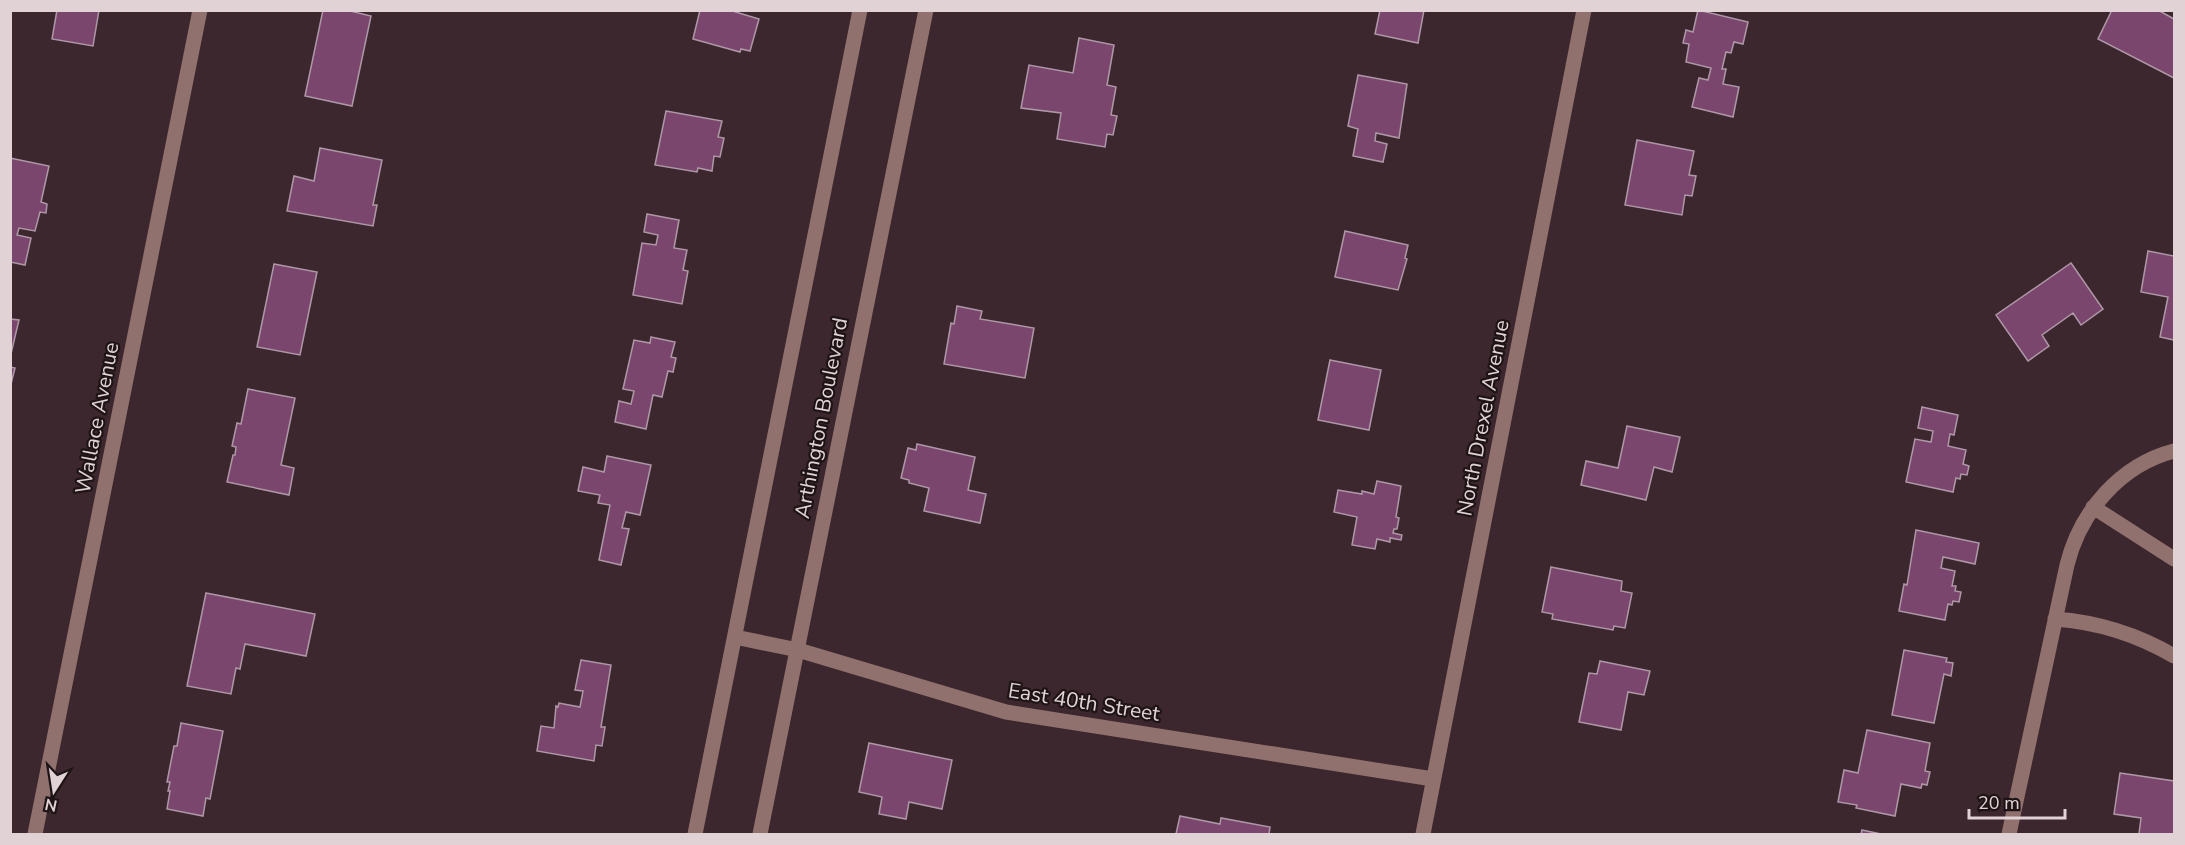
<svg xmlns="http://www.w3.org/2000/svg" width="2185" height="845" font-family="'Nunito Sans',sans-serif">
	<rect width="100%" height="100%" fill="#3d272e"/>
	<!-- building -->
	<path fill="#7b466d" stroke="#ae98a7" stroke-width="1.5" d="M57,10H99L93,46L52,39Z
		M323,10H346L371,16L352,106L305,96Z
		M700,10H729L759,19L750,51L741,49L740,52L693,39Z
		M1380,10H1424L1418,43L1375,34Z
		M1698,10L1748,22L1743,44L1734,42L1731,53L1726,52L1722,69H1726L1723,84L1739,87L1733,117L1692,107L1699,78L1708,80L1711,68L1686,62L1689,44L1683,43L1686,30L1693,32Z
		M2112,10H2158L2174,19V78L2098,39Z
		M1079,38L1114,45L1107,85L1116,87L1111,115L1117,116L1113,135L1107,134L1105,147L1057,139L1061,113L1021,108L1029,65L1073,73Z
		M1358,75L1407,84L1399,138L1376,133L1375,141L1387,144L1383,162L1353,156L1358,129L1348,126Z
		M666,111L722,121L718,137L724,138L720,157L714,156L712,171L698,168L697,172L655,165Z
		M1637,140L1694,151L1689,175L1696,176L1692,196L1685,195L1682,215L1625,205Z
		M320,148L382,160L373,205H377L373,226L287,211L294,176L314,181Z
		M10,158L49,166L41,202L47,204L46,213L40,212L35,231L19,228L17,235L31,238L25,265L10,262Z
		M647,214L679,220L674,248L687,250L683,270L688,271L682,304L633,295L642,243L656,245L658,235L644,232Z
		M1345,231L1408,245L1405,258L1407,259L1398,290L1335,277Z
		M2148,251L2174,256V340L2160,337L2168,297L2141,292Z
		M2071,263L2103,309L2081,325L2073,313L2042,335L2049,346L2028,361L1996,315Z
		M274,264L317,272L300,355L257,347Z
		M957,306L982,311L980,319L1034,328L1025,378L944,364L951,323L954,324Z
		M10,319L19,320L10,358Z
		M651,337L675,342L671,357L676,358L673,372L668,371L662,397L653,395L646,429L615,422L619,401L631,404L634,391L623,389L634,340L650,343Z
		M1330,360L1381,370L1369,430L1318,420Z
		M10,367L15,368L10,388Z
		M248,389L295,398L281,465L294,468L289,495L227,482L233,455H235L236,447L232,446L237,423L241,424Z
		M1922,407L1958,415L1954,435L1950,434L1948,446L1966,450L1963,464L1969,466L1967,475L1961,474L1960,479L1956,478L1953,492L1906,482L1915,439L1931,442L1933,431L1918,428Z
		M1627,426L1680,437L1672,472L1654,467L1646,500L1581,485L1586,461L1618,468Z
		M917,444L975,457L968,490L986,494L980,523L924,511L929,488L909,483V480L901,478L908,448L916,450Z
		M607,456L651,465L640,515L626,512L622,528L629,529L621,565L599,560L610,505L598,503L600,495L578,491L583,467L604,472Z
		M1377,481L1401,486L1396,517L1399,518L1397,529H1394L1393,533L1402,535L1401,540L1390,538V542L1377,539L1375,549L1352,545L1357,517L1334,512L1338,490L1362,494V491L1374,494Z
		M1916,530L1979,543L1975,564L1943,557L1941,568L1955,571L1952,586H1956L1955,591L1961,592L1959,602L1953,601L1952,605L1948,604L1945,620L1899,611L1904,584L1907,585Z
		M1551,567L1622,581L1621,591L1632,593L1625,628L1614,626L1613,630L1552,619L1553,614L1542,612Z
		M206,593L315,614L306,656L245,644L240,669L236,668L231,694L187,686Z
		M1904,650L1947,658L1946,662L1953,663L1951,676L1944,674L1934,723L1892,715Z
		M581,660L611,665L601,727H605L602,746L596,745L594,761L537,751L541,726L554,728L556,706L558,707L559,703L580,707L583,691L575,690Z
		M1600,661L1650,671L1644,695L1628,692L1621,730L1579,722L1589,673L1597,674Z
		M181,723L223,731L210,799L206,798L203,816L167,809L170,791H168L170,782H167L174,746H177Z
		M1867,730L1930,743L1925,771L1930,772L1927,785L1922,784L1921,788L1901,784L1895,816L1856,808L1857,805L1838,802L1844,770L1858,773Z
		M869,743L952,760L942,809L909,802L906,819L879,814L882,797L859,792Z
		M2120,773L2174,781V834H2139L2141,818L2114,814Z
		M1180,816L1220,824L1221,818L1270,827L1269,834H1176Z
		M1862,830L1881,834H1861Z"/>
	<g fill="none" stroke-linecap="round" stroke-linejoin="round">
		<!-- minor -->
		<path stroke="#91716e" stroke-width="15" d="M2093,507L2174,559
			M2055,619C2097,622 2138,635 2174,656
			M735,637L798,650L1006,712L1433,779
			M35,834L200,10
			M695,834L860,10
			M760,834L926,10
			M1423,834L1584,10
			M2009,834L2067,565C2080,512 2120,465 2174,451"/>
	</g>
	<g text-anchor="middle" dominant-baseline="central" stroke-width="4.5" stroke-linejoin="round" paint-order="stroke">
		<!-- street labels -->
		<g font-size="21" fill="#e1d2d6" stroke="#1e1416">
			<text transform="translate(97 418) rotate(-79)">Wallace Avenue</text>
			<text transform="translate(821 418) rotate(-79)">Arthington Boulevard</text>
			<text transform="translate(1483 418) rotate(-79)">North Drexel Avenue</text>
			<text transform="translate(1084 702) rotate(9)">East 40th Street</text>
		</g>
	</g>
	<!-- border -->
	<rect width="2185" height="845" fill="none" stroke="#e1d2d6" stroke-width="24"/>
	<!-- north arrow -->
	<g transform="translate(54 791) rotate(192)" stroke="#1e1416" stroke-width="4.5" paint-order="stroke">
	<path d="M0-4.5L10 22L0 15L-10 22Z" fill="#e1d2d6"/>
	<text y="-9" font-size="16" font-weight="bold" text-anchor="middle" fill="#e1d2d6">N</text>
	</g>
	<!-- scale -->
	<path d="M1969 809v9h96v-9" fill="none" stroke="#e1d2d6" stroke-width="3"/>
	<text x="1978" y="809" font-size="18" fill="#e1d2d6" stroke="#1e1416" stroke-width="4.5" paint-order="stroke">20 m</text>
</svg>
